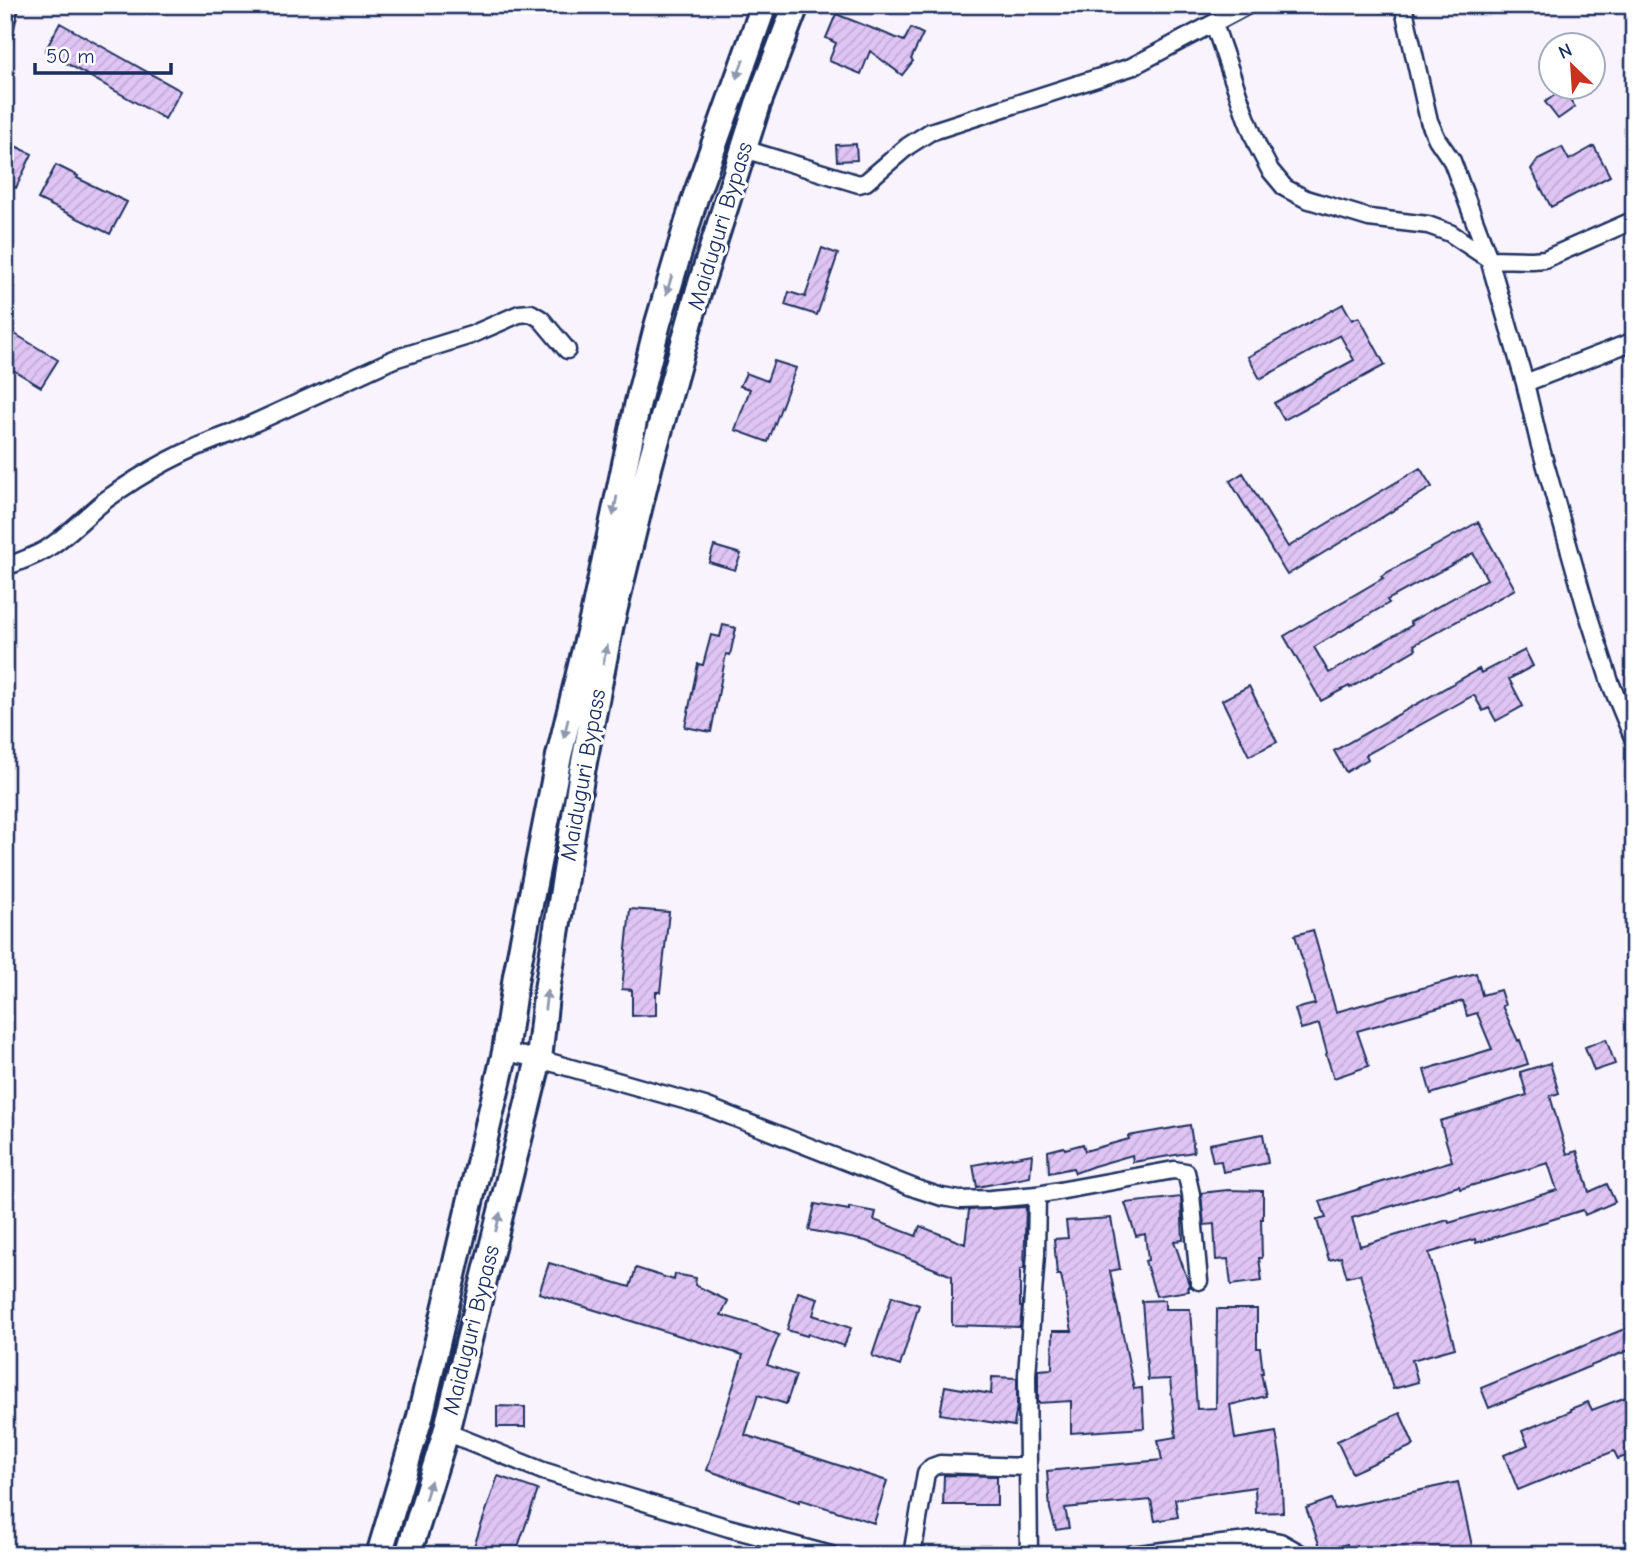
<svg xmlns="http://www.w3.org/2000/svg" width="1639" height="1560" font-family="'Comic Neue',sans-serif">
	<defs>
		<pattern id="building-hatch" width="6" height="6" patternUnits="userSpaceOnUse" patternTransform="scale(1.75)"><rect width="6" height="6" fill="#e0c5f4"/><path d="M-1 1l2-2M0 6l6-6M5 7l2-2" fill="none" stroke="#c0aad4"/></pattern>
	</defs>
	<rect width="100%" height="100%" fill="#f9f3fd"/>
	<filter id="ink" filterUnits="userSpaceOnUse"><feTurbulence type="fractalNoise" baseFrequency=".0143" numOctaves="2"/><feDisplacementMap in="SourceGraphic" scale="14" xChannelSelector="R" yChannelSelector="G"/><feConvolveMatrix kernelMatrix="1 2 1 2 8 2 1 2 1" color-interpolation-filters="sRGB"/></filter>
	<g filter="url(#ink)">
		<!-- building -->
		<path fill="url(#building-hatch)" stroke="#1b2f5e" stroke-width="2" fill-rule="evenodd" d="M836,14L904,41L911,28L923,34L911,59L913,61L902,75L870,51L861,74L829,61L836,43L826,38Z
			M60,23L181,91L165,119L45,51Z
			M1563,89L1575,107L1558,119L1545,102Z
			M9,143L32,154L16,188L5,183V151Z
			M856,144L857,160L837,161L836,145Z
			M1594,146L1610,176L1551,207L1531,169L1538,159L1562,147L1569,160Z
			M56,165L78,176L77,178L127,202L110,234L38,199Z
			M822,248L838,254L817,315L785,305L789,292L805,297Z
			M1343,304L1352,320L1359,317L1385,365L1284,420L1274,403L1354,360L1340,335L1260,379L1248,357Z
			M5,328L58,360L41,387L5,365Z
			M774,361L796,368L768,442L735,430L750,389L740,386L746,373L767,381Z
			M1420,468L1432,487L1287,575L1230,481L1243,473L1288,547Z
			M1478,522L1515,589L1414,645L1416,649L1350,688L1349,686L1321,701L1284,636L1383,578L1381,576ZM1473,553L1487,579L1410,622L1412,625L1329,673L1314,647L1389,603L1387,600Z
			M714,546L741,554L735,570L709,562Z
			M723,625L736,628L730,655L726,654L711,732L685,727L698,664L703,665L711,635L720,637Z
			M1525,650L1533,666L1509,679L1523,706L1496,721L1489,708L1483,711L1474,695L1366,755L1368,759L1346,772L1334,751L1479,669L1481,673Z
			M1249,686L1277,742L1249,756L1222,700Z
			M630,909L669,912L660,992H656V1015L632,1016V990L622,989Z
			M1313,930L1336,1012L1476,973L1482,995L1500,990L1505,1005L1502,1006L1518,1041L1520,1040L1528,1064L1431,1094L1424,1070L1492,1049L1477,1013L1467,1016L1463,1001L1357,1031L1369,1066L1334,1078L1326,1054L1327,1053L1319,1024L1301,1029L1295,1009L1315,1004L1295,935Z
			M1606,1039L1615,1064L1594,1071L1585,1047Z
			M1550,1063L1559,1093L1550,1096L1567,1154L1577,1151L1589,1192L1607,1184L1615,1202L1585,1215L1583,1210L1476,1243L1475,1239L1429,1253L1455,1348L1412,1360L1418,1382L1393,1389L1360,1274L1347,1277L1341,1257L1329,1260L1317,1220L1326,1218L1320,1201L1452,1161L1440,1121L1527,1095L1520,1072ZM1548,1163L1557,1190L1449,1223L1448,1220L1360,1246L1352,1218L1459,1186L1460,1189Z
			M1190,1125L1194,1152L1133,1162L1132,1155L1094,1166L1075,1173L1073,1168L1049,1173L1048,1151L1064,1147L1065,1149L1083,1144L1085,1151L1129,1139L1128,1136Z
			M1263,1134L1268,1163L1223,1172L1221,1161L1213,1162L1209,1144Z
			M1032,1154L1030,1177L977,1187L973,1165Z
			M1228,1190L1263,1191V1219H1261L1262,1258H1259L1262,1281L1231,1285L1228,1259L1216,1260L1214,1224L1204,1225L1201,1193Z
			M1181,1197L1183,1240L1174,1241L1190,1287H1188L1189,1291L1156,1296L1145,1261L1148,1260L1145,1234L1136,1236L1125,1203Z
			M815,1204L849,1210V1207L876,1212L874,1220L916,1236L920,1226L965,1244L969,1210L1026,1207L1024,1269H1020V1307H1022L1020,1327L952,1325V1276L866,1241L809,1230Z
			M1111,1218L1120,1269L1110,1271L1134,1389L1142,1388L1144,1428L1071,1433V1401L1038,1403V1370L1052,1369L1053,1331H1072L1061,1275H1057L1054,1239L1068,1238L1066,1221Z
			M549,1263L630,1287L636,1268L674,1280L675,1274L696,1278L695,1285L728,1301L721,1315L758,1326L779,1335L767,1365L796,1375L786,1404L758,1395L745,1435L887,1481L874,1523L799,1499V1502L707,1470L743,1355L539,1293Z
			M798,1292L818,1298L813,1315L851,1328L844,1346L808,1334L807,1336L787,1330Z
			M892,1296L919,1305L900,1366L872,1356Z
			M1165,1300V1309H1190L1197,1409L1216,1408L1217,1309H1257V1348H1260L1263,1373H1261L1266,1396L1230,1405L1235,1439L1276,1432L1281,1462L1283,1512L1256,1513L1255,1487L1175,1499L1178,1517L1155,1521L1151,1500L1065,1508L1069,1528L1056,1530L1050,1509L1047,1471L1162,1460L1158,1440L1176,1437L1170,1379L1148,1380L1142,1301Z
			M1634,1325V1348L1489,1408L1481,1388Z
			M992,1377L1017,1378V1406L1014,1426L940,1414L945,1386L991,1394Z
			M1634,1394V1453L1618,1459L1614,1451L1518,1490L1504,1455L1528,1445L1522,1431L1571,1411L1570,1409L1588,1402L1592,1410Z
			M497,1406L525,1407V1427H497Z
			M1400,1413L1414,1445L1352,1473L1337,1441Z
			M944,1475L997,1476V1505H943Z
			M498,1476L538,1490L515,1555H471Z
			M1458,1482L1474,1555H1349L1347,1544L1322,1552L1306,1508L1331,1499L1335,1509Z"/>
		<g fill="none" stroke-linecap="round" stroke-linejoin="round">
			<defs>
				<path id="minor" d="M1403,5L1429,121L1437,139L1452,161L1489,259L1525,383L1539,442L1586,608L1610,682L1634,740
					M1214,24L1246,117L1258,147L1270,170L1285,188L1306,199L1369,218L1428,225L1450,233L1489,259L1532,260L1545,259L1634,220
					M5,25L10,5
					M744,149L859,184L866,182L908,146L930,132L1131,67L1248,5
					M1525,383L1634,341
					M5,567C19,562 32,557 45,550C68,536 86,515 107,499C144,472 187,449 230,434L394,359L471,335L519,314L531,313L541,319L567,350
					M505,1052L539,1059L705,1106L917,1189L942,1197L960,1200L991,1199L1037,1195L1174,1170L1186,1172L1191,1194L1199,1281
					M446,1432L543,1471L729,1528L831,1555
					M912,1555L926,1473L932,1467L940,1464L1027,1467
					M1029,1555L1027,1375L1036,1254L1037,1195
					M1130,1555L1264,1539L1280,1542L1303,1555"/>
				<path id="trunk" d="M379,1555L420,1417L505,1052L516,976L559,756L593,616L638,402L658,323L695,198L764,5
					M408,1555L446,1432L539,1059L546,996L582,772L611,624L650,464L698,293L758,104L796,5"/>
			</defs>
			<!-- minor casing -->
			<use href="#minor" stroke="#1b2f5e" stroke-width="21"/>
			<!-- trunk casing -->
			<use href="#trunk" stroke="#1b2f5e" stroke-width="30"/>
			<!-- minor -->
			<use href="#minor" stroke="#fff" stroke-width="16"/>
			<!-- trunk -->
			<use href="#trunk" stroke="#fff" stroke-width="24"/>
		</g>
		<!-- one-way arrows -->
		<defs><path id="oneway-solid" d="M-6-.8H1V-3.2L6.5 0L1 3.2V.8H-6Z" transform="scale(1.75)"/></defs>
		<g fill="#8d97ae">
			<use href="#oneway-solid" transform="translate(740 69) rotate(110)"/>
			<use href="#oneway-solid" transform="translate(669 285) rotate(107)"/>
			<use href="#oneway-solid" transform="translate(615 506) rotate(101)"/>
			<use href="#oneway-solid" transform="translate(605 655) rotate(-79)"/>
			<use href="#oneway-solid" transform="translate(566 728) rotate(103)"/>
			<use href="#oneway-solid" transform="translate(546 1000) rotate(-83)"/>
			<use href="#oneway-solid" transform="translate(498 1222) rotate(-76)"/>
			<use href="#oneway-solid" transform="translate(428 1490) rotate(-73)"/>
		</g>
	</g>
	<g text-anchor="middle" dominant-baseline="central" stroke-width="6" stroke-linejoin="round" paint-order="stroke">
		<!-- street labels -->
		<g font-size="23" fill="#1b2f5e" stroke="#fff">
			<text transform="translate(720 226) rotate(-73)">Maiduguri Bypass</text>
			<text transform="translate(583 775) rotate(-80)">Maiduguri Bypass</text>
			<text transform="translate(471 1330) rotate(-76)">Maiduguri Bypass</text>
		</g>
	</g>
	<!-- margin -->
	<rect width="1639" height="1560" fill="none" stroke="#fff" stroke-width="28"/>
	<rect x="14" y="14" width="1611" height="1532" fill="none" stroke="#1b2f5e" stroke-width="2.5" filter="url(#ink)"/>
	<!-- north arrow -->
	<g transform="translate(1572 66) rotate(335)"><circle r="33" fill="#ffffff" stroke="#a4acbf" stroke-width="2"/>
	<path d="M0-5L12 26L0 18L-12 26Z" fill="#c8321e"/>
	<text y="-10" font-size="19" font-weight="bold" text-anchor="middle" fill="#1b2f5e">N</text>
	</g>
	<!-- scale -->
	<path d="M35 63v10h136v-10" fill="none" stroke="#1b2f5e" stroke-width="3.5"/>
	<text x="46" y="63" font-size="21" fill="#1b2f5e" stroke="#ffffff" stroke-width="5" paint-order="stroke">50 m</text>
</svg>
